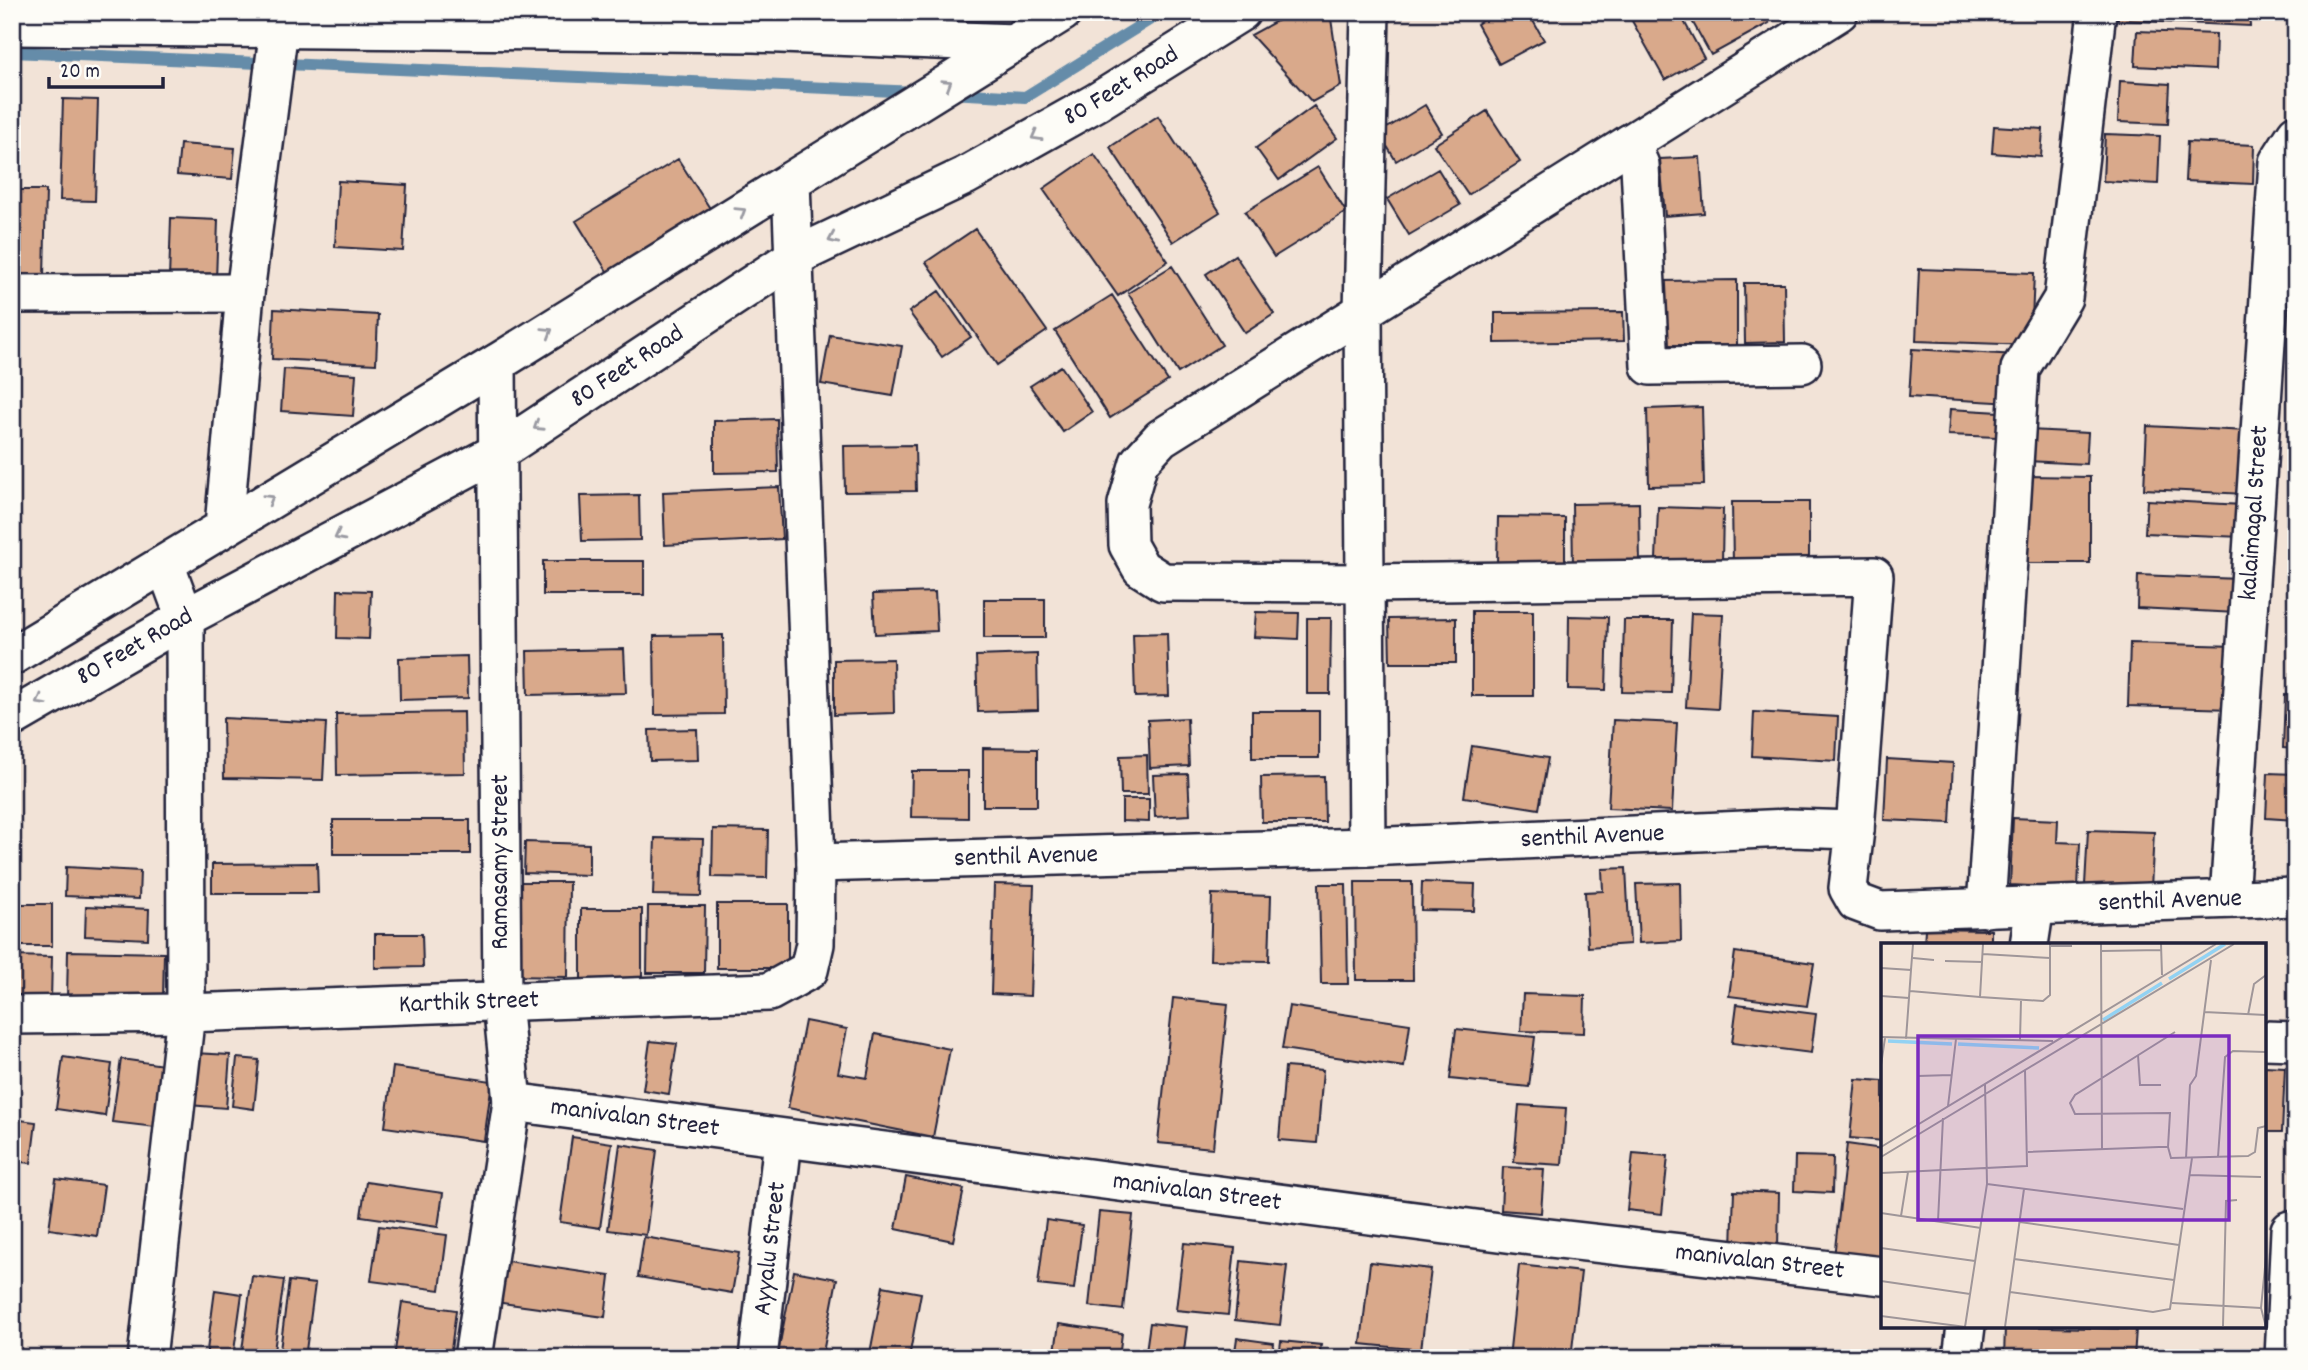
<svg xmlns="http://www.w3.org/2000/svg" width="2308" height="1370" font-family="Dekko,sans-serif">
	<rect width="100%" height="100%" fill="#f2e3d7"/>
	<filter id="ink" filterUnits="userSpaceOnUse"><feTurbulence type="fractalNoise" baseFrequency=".0143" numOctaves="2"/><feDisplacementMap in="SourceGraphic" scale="14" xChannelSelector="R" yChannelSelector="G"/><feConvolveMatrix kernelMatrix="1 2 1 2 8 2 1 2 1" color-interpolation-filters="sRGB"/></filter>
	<g filter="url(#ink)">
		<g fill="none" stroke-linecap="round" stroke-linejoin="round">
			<!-- stream -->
			<path stroke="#658ca9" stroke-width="12" d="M12,52L917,92
				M949,93L1025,97L1162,12"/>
		</g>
		<!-- building -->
		<path fill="#d9a98b" stroke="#22223b" stroke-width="2" d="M594,12H687V19L593,18Z
			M1293,12H1330L1341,86L1312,102L1251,35Z
			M1478,12H1528L1544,40L1499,64L1477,24L1483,20Z
			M1649,12H1679L1704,58L1665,80L1632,21Z
			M1687,12H1763L1769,23L1711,55Z
			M2118,12H2249L2250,26L2118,20Z
			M2137,31L2216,34L2215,70L2135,66Z
			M2120,81L2170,84L2168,124L2118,122Z
			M63,99L98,100L95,201L60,200Z
			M1425,105L1442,133L1396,161L1379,133Z
			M1314,106L1337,138L1279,180L1256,148Z
			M1487,111L1520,162L1468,195L1434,145Z
			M1158,116L1220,212L1173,242L1110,147Z
			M1994,126L2043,129L2041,157L1992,153Z
			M2105,134L2160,136L2158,184L2103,181Z
			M2187,142L2254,145L2253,184L2185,181Z
			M180,144L235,148L232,179L177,175Z
			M1094,154L1168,261L1118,296L1043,189Z
			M1700,157L1704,213L1665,216L1660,159Z
			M678,159L711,210L608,273L576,221Z
			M1318,167L1346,212L1274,257L1245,212Z
			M1438,169L1460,205L1409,235L1387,199Z
			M338,181L407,185L403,251L335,247Z
			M12,190H46L44,277L12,276Z
			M171,218L218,220L216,281L169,280Z
			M975,229L1047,331L997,365L926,262Z
			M1235,255L1274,314L1245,333L1206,274Z
			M1172,266L1222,345L1178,373L1128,293Z
			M1919,269L2034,273L2031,345L1916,341Z
			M1737,280V345H1662L1661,281Z
			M1744,283H1784L1785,342L1745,343Z
			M939,291L971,337L942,357L909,312Z
			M1112,295L1168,381L1110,418L1055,331Z
			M274,309L378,315L376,364L272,359Z
			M1623,312L1624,341L1495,343V313Z
			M830,335L902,346L893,396L821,384Z
			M1912,349L2017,355L2013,403L1909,397Z
			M1061,366L1092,412L1063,432L1030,386Z
			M284,369L356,374L353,416L281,411Z
			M1702,407L1704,485L1649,486L1647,409Z
			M1950,409L1999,412L1997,437L1948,435Z
			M777,419L778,472L714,473V421Z
			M2147,426L2248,431L2246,494L2144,489Z
			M2029,430L2088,433L2086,464L2027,461Z
			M915,445L916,491L845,492L844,446Z
			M2028,476L2090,477V563H2028Z
			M779,487L782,539L665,545L663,492Z
			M639,495L640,540L582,541L580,496Z
			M2147,500L2243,505L2242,537L2145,533Z
			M1732,502H1809V564L1733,565Z
			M1639,503L1640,566L1573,568L1572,504Z
			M1658,507L1723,509L1722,562L1656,560Z
			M1498,517L1565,518V564L1497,563Z
			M543,561H644V595H543Z
			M2138,575L2239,579L2237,613L2137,608Z
			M338,590L371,591L369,639L337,638Z
			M935,592L937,631L875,634L873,594Z
			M984,599H1045V638H984Z
			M1472,611H1533V696H1472Z
			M1256,612L1299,613L1298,639L1254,637Z
			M1691,613L1723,614L1718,709L1686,707Z
			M1569,616L1608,617L1606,690L1568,689Z
			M1307,618H1331L1330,694H1307Z
			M1456,618V663H1390L1389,619Z
			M1624,620H1673L1671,693L1622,692Z
			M1167,633L1169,696L1135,697L1133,634Z
			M723,635L724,714L655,715L654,636Z
			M2130,643L2236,646L2234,709L2128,706Z
			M624,649L626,693L528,695L527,651Z
			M1037,654L1038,710L978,712L976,656Z
			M467,656L468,698L400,700L399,658Z
			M893,659L894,713L834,715V660Z
			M2285,695H2296V749L2283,748Z
			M1252,711H1319V758H1252Z
			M464,712L465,773L337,775L336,714Z
			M1754,712L1838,717L1836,761L1752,756Z
			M223,718L326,723L323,780L224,778Z
			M1187,718L1189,766L1150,768L1148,720Z
			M1613,720L1677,723L1672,811L1608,808Z
			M697,729L698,760L650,761L649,730Z
			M1472,746L1548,758L1539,809L1464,797Z
			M983,748L1037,749V806H983Z
			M1147,755L1148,794H1121L1120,756Z
			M1887,759L1953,763L1950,823L1884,820Z
			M912,771H968V818L911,817Z
			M2268,773L2296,774V820L2266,818Z
			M1188,774L1190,815L1155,817L1153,775Z
			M1324,776L1325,822H1262L1261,777Z
			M1122,799H1149V822L1122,821Z
			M2013,818L2058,820L2057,842L2080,843L2078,888L2010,885Z
			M333,820H470V854H333Z
			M713,829L768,830L767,878L712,877Z
			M2088,830L2154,832L2151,888L2085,885Z
			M655,838L703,839L701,896L653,895Z
			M525,842L589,844V875L524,873Z
			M317,863L318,893H212V864Z
			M66,867L140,871L139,899L65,896Z
			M1626,868L1630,944L1588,947L1585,892L1603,891L1602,869Z
			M510,882H569L568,977L509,976Z
			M1355,882H1412L1413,980H1356Z
			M1422,882L1475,884L1474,911L1421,910Z
			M1680,883L1681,941L1639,943L1636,884Z
			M994,884L1034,885L1030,996L991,994Z
			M1319,884H1346L1348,984H1321Z
			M1212,894L1271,896L1269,961L1210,960Z
			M12,904H52V946H12Z
			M717,904H788V968H717Z
			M86,906L149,909L148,939L85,936Z
			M648,906H705L704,973H647Z
			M581,909H642V979H581Z
			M1925,929L1991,930V945H1924Z
			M375,934H422L423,967L375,968Z
			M68,951L164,953L163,999L67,998Z
			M1735,952L1814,963L1807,1006L1729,996Z
			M12,956L52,957L51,1001L12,1000Z
			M1523,994L1585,996L1584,1033L1521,1031Z
			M1173,998L1228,1004L1213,1148L1158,1143Z
			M1737,1004L1816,1014L1811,1053L1732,1043Z
			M1289,1006L1410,1024L1404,1067L1282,1049Z
			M805,1021L847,1029L838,1073L867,1078L875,1034L950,1049L933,1137L788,1108Z
			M1456,1029L1535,1037L1529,1087L1450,1079Z
			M650,1041L677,1044L669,1094L643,1090Z
			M194,1053L230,1055L226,1108L189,1105Z
			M63,1057L112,1064L105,1116L56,1109Z
			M237,1058L259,1060L254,1109L232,1106Z
			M121,1059L164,1065L155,1127L112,1122Z
			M2264,1066L2285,1067L2282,1132H2264Z
			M393,1067L492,1081L484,1141L385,1127Z
			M1285,1067L1323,1070L1317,1143L1279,1140Z
			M1856,1079L1883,1081V1141L1850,1138Z
			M1519,1105L1566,1108L1562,1165L1514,1162Z
			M12,1119L36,1122L31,1163L12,1161Z
			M572,1137L612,1143L600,1228L560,1222Z
			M620,1144L657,1150L646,1235L608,1230Z
			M1847,1144L1883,1149V1262L1834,1257Z
			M1633,1153L1668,1156L1662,1214L1627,1210Z
			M1795,1156L1833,1157L1832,1193L1794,1191Z
			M1503,1167L1544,1169L1541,1213L1501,1210Z
			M12,1176L18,1177L12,1221Z
			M906,1177L964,1189L953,1241L896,1229Z
			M56,1179L104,1185L97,1236L49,1229Z
			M366,1182L443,1193L438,1227L361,1216Z
			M1734,1191L1779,1193L1778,1249L1732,1247Z
			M1099,1212L1133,1215L1123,1310L1089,1306Z
			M1046,1220L1082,1225L1074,1289L1038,1285Z
			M379,1226L447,1235L440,1290L371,1281Z
			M644,1237L739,1253L732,1293L638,1277Z
			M1184,1243L1235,1248L1228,1315L1176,1310Z
			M500,1260L610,1276L605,1317L495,1302Z
			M1241,1261L1287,1266L1280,1325L1235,1320Z
			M1370,1262L1431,1269L1421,1350L1361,1344Z
			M1519,1265L1581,1272L1571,1358H1509Z
			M794,1271L837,1279L822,1358H777Z
			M252,1276L284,1280L273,1358H241Z
			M289,1281L315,1284L305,1358H279Z
			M883,1286L921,1293L909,1358H869Z
			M215,1290L242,1294L233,1358H206Z
			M402,1302L456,1310L450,1358H394Z
			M1150,1323L1187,1327L1183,1358H1145Z
			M1059,1324L1122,1333L1119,1358H1054Z
			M2005,1326L2136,1329L2134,1358H2004Z
			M1237,1338L1274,1343L1272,1358H1234Z
			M1281,1341L1321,1345L1319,1358H1279Z"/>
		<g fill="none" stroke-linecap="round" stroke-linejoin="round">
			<defs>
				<g id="minor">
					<path d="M1839,12L1161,438L1139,462L1127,504L1128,545L1141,568L1163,582L1366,583L1874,576L1855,830"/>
					<path d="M12,26L754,33L1014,43"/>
					<path d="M1630,143L1640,165L1650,366L1802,364"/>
					<path d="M12,294L245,293"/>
					<path d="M224,526L245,293L279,28"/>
					<path d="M12,656L497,363L1063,12"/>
					<path id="s1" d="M12,718L185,618L498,452L794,257L965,176L1097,102L1241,12"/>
					<path d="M1367,847L1363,312L1370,12"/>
					<path id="s2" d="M816,863L1367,847L1790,828L1855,830L1848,888L1856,902L1880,911L2296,897"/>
					<path id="s3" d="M2229,899L2278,162L2296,134"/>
					<path d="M1986,908L2020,369L2063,298L2097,12"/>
					<path d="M2029,945L2035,906"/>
					<path id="s4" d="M12,1015L186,1013L769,992L809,970L815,944L816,863L791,181"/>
					<path d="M2264,1040L2296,1041"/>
					<path id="s5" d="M512,1102L1514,1234L1883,1276"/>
					<path d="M147,1358L186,1013L185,618L165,564"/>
					<path d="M473,1358L512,1102L502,1002L497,363"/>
					<path id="s6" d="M758,1358L783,1140"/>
					<path d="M1962,1358L1966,1326"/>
					<path d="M2284,1358L2290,1230L2296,1229"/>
				</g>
			</defs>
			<!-- minor casing -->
			<use href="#minor" stroke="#22223b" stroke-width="42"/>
			<!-- minor -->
			<use href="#minor" stroke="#fdfcf7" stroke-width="37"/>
		</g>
		<!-- one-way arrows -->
		<defs><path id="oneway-chevron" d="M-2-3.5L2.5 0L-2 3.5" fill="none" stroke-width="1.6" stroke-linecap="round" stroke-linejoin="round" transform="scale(1.75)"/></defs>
		<g stroke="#9a9aa2">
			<use href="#oneway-chevron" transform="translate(947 84) rotate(-32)"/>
			<use href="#oneway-chevron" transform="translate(1036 136) rotate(151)"/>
			<use href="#oneway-chevron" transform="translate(741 212) rotate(-32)"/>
			<use href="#oneway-chevron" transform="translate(833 239) rotate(156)"/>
			<use href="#oneway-chevron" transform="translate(548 332) rotate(-32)"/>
			<use href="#oneway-chevron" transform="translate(538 426) rotate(147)"/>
			<use href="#oneway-chevron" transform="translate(269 499) rotate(-31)"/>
			<use href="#oneway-chevron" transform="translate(339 536) rotate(152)"/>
			<use href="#oneway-chevron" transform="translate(41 701) rotate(150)"/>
		</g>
	</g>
	<g text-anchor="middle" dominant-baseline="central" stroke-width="7" stroke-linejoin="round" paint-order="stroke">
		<!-- street labels -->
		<g font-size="26" fill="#22223b" stroke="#fdfcf7">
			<text stroke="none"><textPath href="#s1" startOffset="1278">80 Feet Road</textPath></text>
			<text stroke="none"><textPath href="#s1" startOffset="709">80 Feet Road</textPath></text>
			<text stroke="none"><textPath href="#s3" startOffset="387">kalaimagal Street</textPath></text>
			<text stroke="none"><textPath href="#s1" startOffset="142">80 Feet Road</textPath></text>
			<text stroke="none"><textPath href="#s2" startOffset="777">senthil Avenue</textPath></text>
			<text stroke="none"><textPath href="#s2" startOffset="210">senthil Avenue</textPath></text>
			<text transform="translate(501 862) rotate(-90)">Ramasamy Street</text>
			<text stroke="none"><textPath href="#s2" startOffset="1430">senthil Avenue</textPath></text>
			<text stroke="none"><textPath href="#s4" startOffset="457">Karthik Street</textPath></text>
			<text stroke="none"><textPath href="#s5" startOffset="124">manivalan Street</textPath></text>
			<text stroke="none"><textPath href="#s5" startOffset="691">manivalan Street</textPath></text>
			<text stroke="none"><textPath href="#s6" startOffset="110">Ayyalu Street</textPath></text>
			<text stroke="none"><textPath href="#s5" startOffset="1258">manivalan Street</textPath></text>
		</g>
	</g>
	<!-- overview -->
	<g transform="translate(1881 943)">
		<rect width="385" height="385" fill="#f2e3d7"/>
		<path fill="none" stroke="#92d2f3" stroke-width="3.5" d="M288,36L344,1M222,77L281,40M7,98L71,101M77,101L158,105"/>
		<path fill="none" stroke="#9f9699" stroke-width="2" d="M102,1L99,54L162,58L169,52V1M220,1L221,207M280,1L281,32M169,3H191M220,8L280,7M102,11L169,15M32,15L53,17M64,18L102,19M0,25L30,27L25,96M30,27L32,1M29,48L99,54M0,53L28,55M323,69L385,72M367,72L373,41L385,32M0,94L172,98M139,97L140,57M257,112L259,142H280M0,122L4,95M67,163L75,96M36,183L37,133L70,132M0,204L335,1M287,204L289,170L194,171L189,160L194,152L294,89M147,209L278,204H287L290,215L367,213L374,209L377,185L385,183M0,214L353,1M337,214L344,114L352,108L385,109M305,215L309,142L315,133L330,17M0,230L146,223L144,127M309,232L380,234M106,241L302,266M0,270L100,285M20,273L27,229M57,278L62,175M139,279L298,302M0,305L94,318M133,316L293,337M0,338L89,351M129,349L272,369L289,366L311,215M291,360L380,365M0,373L85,384M342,383L345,258L356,257M84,384L106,241L104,141M124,384L143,246M385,384L380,365L385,314"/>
		<path fill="#7b2cbf" fill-opacity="0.15" stroke="#7b2cbf" stroke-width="3.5" d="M37,93H348V277H37Z"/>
		<rect width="385" height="385" fill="none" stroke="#22223b" stroke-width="3.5"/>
	</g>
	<!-- margin -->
	<rect width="2308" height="1370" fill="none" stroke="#fdfcf7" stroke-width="42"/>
	<rect x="21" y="21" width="2266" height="1328" fill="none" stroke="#22223b" stroke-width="2.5" filter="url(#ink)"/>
	<!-- scale -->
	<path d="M49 77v10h114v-10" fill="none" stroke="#22223b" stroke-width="3.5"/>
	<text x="60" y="77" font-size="21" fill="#22223b" stroke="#fdfcf7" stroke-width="5" paint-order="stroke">20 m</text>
</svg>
